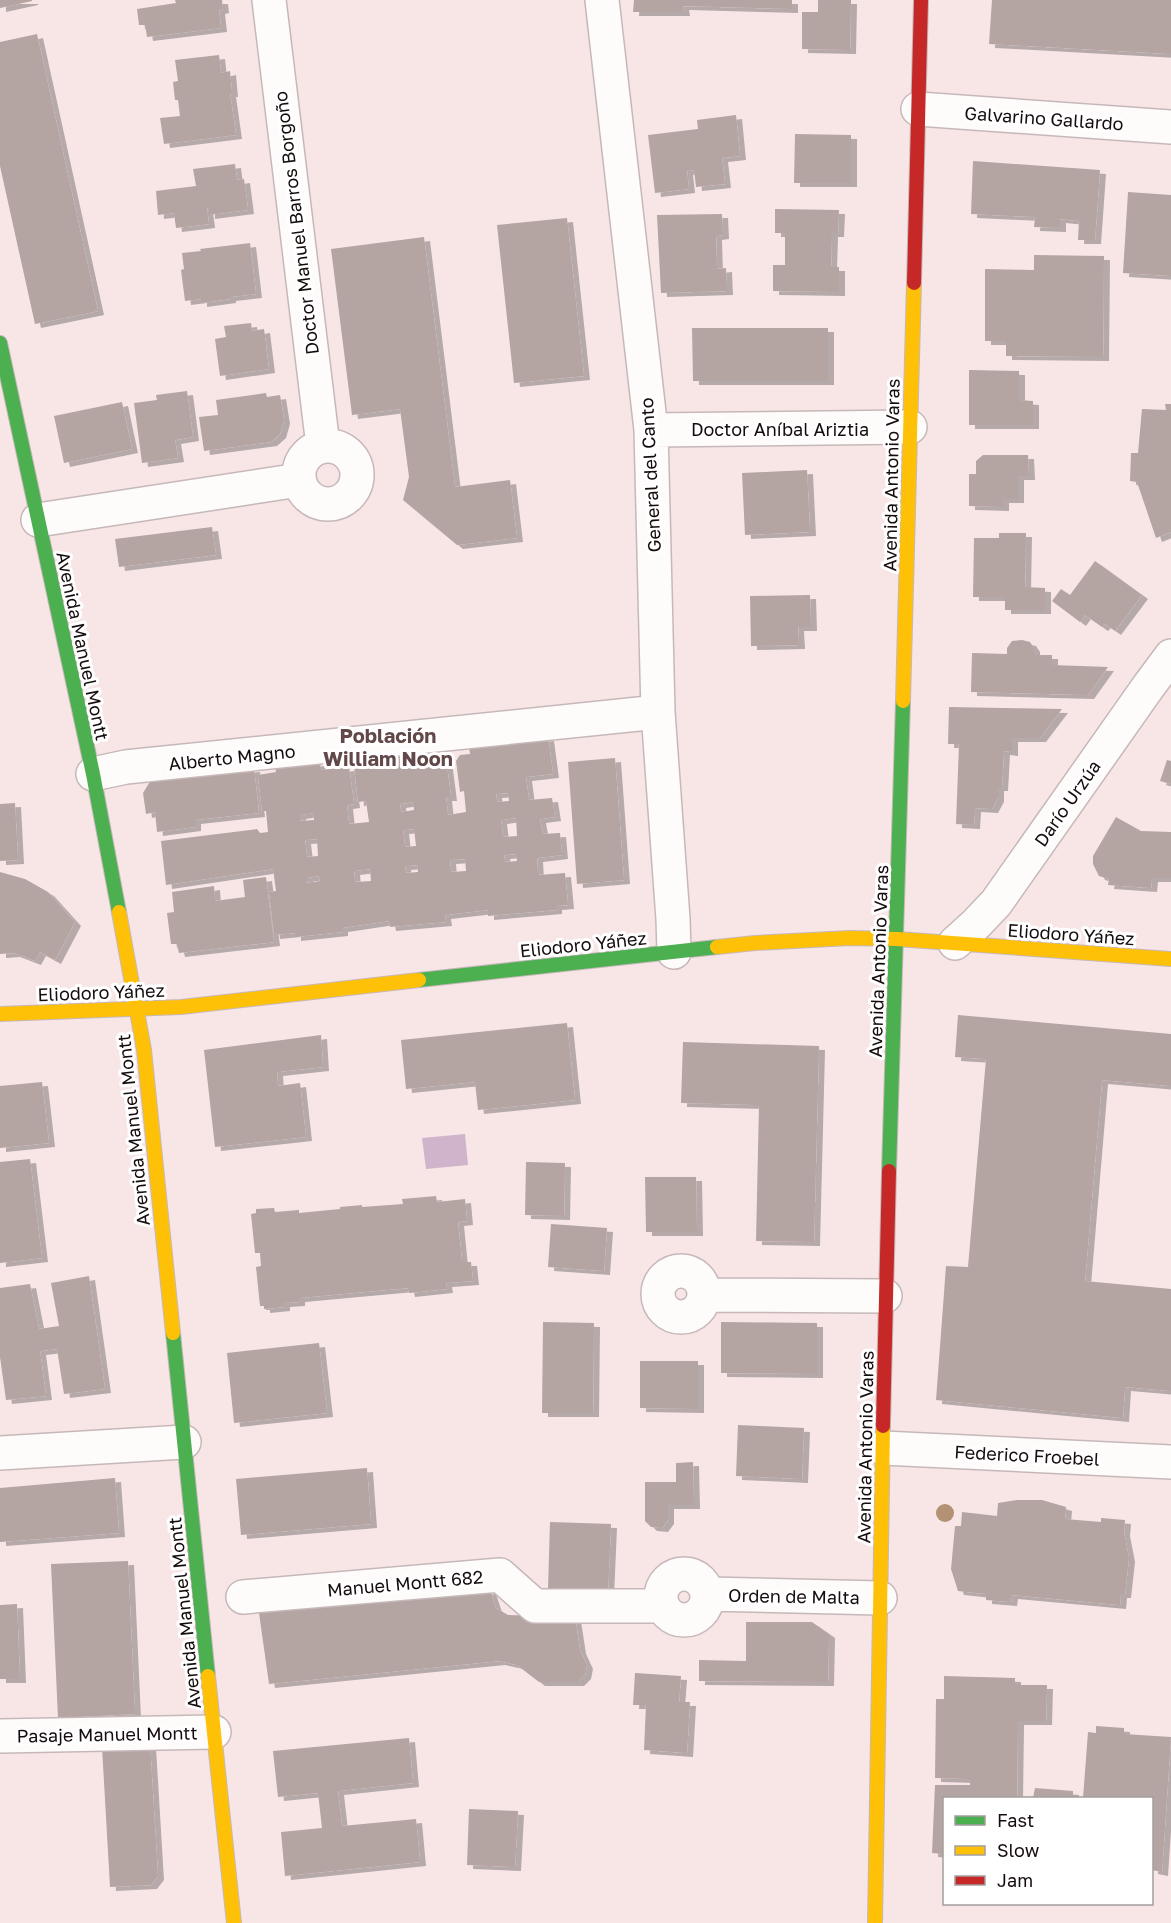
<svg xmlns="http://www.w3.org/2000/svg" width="1171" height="1923" font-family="'Golos Text',sans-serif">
	<defs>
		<filter id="shadow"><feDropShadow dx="6" dy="4" stdDeviation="0" flood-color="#0004"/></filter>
	</defs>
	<rect width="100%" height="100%" fill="#f8e6e7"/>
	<!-- water -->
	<path fill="#cfb4cc" d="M465,1134L468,1165L426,1169L422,1138Z"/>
	<!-- building -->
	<path fill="#b4a4a2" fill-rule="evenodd" filter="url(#shadow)" d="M0,0H32V1L0,8Z
		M175,0H222L223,9L219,10L221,28L147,37L145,25H139L137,9L176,3Z
		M634,0H792V9L683,6L684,12H633Z
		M818,0H851L850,50L802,49V12H818Z
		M992,0H1171V54L989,44Z
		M37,34L98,311L35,324L0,166V42Z
		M219,55L221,73L230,71L232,93H230L236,135L164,144L160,118L180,116L178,100H175L173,82L178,81L175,60Z
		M736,115L740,156L722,158L725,184L696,187L694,170L687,171L689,189L655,193L648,135L698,129L697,120Z
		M795,134L851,135V183H794Z
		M973,161L1100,170L1095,240H1078L1079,221L1060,219V228L1034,227L1035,217L971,214Z
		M235,164L237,180L244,179L248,210L209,215V208H207L209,224L176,228L174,213L158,215L156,191L196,186L193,169Z
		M1128,192L1171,195V276L1123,273Z
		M775,209L839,210L838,233H832L831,267H839V292L773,291V265H785V233H775Z
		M722,214L723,235L716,236L717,269L726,268L727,291L661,293L657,215Z
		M567,218L584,376L514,383L497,225Z
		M424,237L455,487L510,480L517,538L457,545L403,500L409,477L400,409L352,415L331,249Z
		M250,243L256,294L230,297V299L201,303V299L185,301L181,270L184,269L182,253L201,251L200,249Z
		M1034,255L1104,256L1103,357L1006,356V341H985V269L1034,270Z
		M251,323L252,331L264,329L269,369L220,376L215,339L226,337L224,326Z
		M692,328H828V381H693Z
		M969,370L1019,371V400L1033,401V425H969Z
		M187,391L193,437L175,440L178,458L142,463L134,403L157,400L156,395Z
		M266,393L267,397L280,395L284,420L280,434L271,442L204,451L199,417L218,415L216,400Z
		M122,402L132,449L64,463L54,416Z
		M1165,404H1171V532L1156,538L1137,482L1130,481L1131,453H1138L1142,409L1166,410Z
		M983,455H1028L1029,476H1018V499H1003V507L969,506V474H976V461Z
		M807,470L810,532L745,535L742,473Z
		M212,527L216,555L119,567L115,539Z
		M999,533H1026L1025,587L1045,588V610H1005V597H973L974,538H999Z
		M1095,561L1142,595L1115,631L1105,624L1102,627L1085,615L1080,622L1052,601L1061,589L1070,595Z
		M810,595L811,627H798L799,645L751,646L750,596Z
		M1022,640L1030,642L1034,648V655H1052V665L1108,667L1088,695L971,692L972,653L1007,654V648L1012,641Z
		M949,707L1062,709L1040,738H1012V752L1004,751L1002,787H998V798L992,809L975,808L974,825L956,824L959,744H948Z
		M548,737L553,774L526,777L529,800L552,798L555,817L540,819L541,825L543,834L560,833L562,855L537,858L538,875L565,873L568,905L556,906V910L488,916V910L445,915L446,922L390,927L389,921L342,928V932L295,937V933L274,935L269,892L276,891L273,869L166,885L161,841L257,829L260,833L268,832L266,811H262L258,775L276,772L275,766L320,762L321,770L349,767L354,804L347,805L349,824L369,822L366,801L358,802L354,766L375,764L374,756L424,752L425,760L446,758L451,797H446L448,815L466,812L464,791L460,792L456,761L460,755L470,754L469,746ZM508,793L509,801L497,802L496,794ZM413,802L414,810L401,812L400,804ZM313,813L314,820L300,821V815ZM516,818L517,836L503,837L501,820ZM414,829L416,846L405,847L403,830ZM317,839L318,856L307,857L305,840ZM516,854L517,861L505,862L504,855ZM465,859L466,871L451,872L450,860ZM417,865L418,872L406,873L405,866ZM370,869L371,881L355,882L354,871ZM319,876L320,881L306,883V878Z
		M615,758L624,880L577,884L568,762Z
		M1167,760L1171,761V784L1160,781Z
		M254,768L259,813L195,820V827L157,832L155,812L146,814L143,793L151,780Z
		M15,803L18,860L0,861V804Z
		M1116,817L1141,831L1171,832V878H1152L1151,888L1108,885L1109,879L1099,876L1093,864V856Z
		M0,872L25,879L48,892L75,922L55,960L40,952L35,961L14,953L0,954Z
		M266,877L274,942L179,953L177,944H171L167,913L174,912L172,892L214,886L215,901L245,897L243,880Z
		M958,1015L1171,1034V1086L1102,1080L1085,1281L1171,1289V1391L1125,1387L1123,1418L936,1400L946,1266L968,1267L986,1059L955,1057Z
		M567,1023L575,1100L478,1110L475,1082L406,1089L401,1040Z
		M321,1035L323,1067L277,1072L278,1086L300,1083L306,1137L215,1147L204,1050Z
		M683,1042L819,1046L814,1242L756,1241L759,1105L681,1103Z
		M42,1082L49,1143L0,1148V1086Z
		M30,1159L42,1258L0,1263V1162Z
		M526,1162L565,1163L564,1216L525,1215Z
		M645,1177H696L697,1232H646Z
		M436,1196L437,1202L465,1199L467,1221L458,1222L462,1262H471L473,1281L446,1283L447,1289L409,1293L408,1288L299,1298V1302L284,1303V1307L264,1309V1306H260L256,1267L261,1266L260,1253H255L251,1214L256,1213V1209L274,1208L275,1212L299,1210V1213L340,1209V1207L362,1205V1207L403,1204L402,1199Z
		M551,1224L607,1228L604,1271L548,1267Z
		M89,1276L105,1389L64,1394L57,1349L40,1351L46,1396L6,1400L0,1357V1288L30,1284L39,1329L59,1326L51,1283Z
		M543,1322L594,1323L593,1413H542Z
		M721,1322L817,1323V1374L721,1373Z
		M319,1343L327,1413L234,1423L227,1353Z
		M640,1361H698V1409L640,1408Z
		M738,1425L804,1428L802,1479L736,1476Z
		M693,1462L694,1505H668V1520L662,1528L651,1527L645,1521V1482H676V1463Z
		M367,1468L371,1524L241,1535L236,1479Z
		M115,1478L119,1533L0,1542V1488Z
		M1017,1500H1042L1066,1507L1065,1519L1101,1522V1518L1125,1520L1124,1532L1129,1558L1125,1594H1121L1120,1605L1012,1595L1011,1602L986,1600V1594L958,1591L951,1569L955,1526H961L962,1512L997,1516L998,1503Z
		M550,1522L611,1524L608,1592L548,1590Z
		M128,1561L135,1714L58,1718L51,1564Z
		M490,1590L496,1608L508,1615L575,1617L580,1650L587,1665L585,1675L578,1682H539L517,1665L499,1661L269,1684L259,1613Z
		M17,1604L20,1679H0V1605Z
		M746,1622H812L829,1634L828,1682L699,1681V1660L746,1661Z
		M635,1673L681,1676L679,1702H690L687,1753L644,1750L646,1705H633Z
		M944,1676L1015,1678V1685H1047L1046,1721H1018L1017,1798H944V1854L932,1853L935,1785H970V1779L935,1778L936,1699H944Z
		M1096,1726L1124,1728V1734L1171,1737L1162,1872L1152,1870V1798H1083L1088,1732L1096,1733Z
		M409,1738L413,1783L338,1791L342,1826L416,1819L420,1862L285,1876L281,1832L322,1828L318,1793L278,1797L273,1751Z
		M150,1744L158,1876L151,1885L110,1887L102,1747Z
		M1035,1788L1073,1791V1798H1033Z
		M469,1809L518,1811L515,1867L467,1865Z"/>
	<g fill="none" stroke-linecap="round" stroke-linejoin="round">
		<defs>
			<path id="street" d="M269,0L323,446
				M602,0L651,430L658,712L673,919L674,952
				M918,109L1171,127
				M651,430L910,427
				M299 475a29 29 0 1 1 58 0a29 29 0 1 1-58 0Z
				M38,520L299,480
				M93,774L126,767L658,712
				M955,943L976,924L996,903L1148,687L1171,656
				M658 1294a23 23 0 1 1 46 0a23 23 0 1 1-46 0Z
				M704,1295L885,1296
				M883,1448L1171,1462
				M0,1453L184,1442
				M661 1597a23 23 0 1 1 46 0a23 23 0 1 1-46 0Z
				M708,1594L880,1598
				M243,1597L500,1575L535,1606H663
				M0,1736L214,1732"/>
			<path id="fast" d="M0,343L93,774L119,912
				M419,980L717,947
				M889,1171L903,701
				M173,1333L208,1676"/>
			<path id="slow" d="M903,701L914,283
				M119,912L144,1050L173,1333
				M717,947L755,943L850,938L897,939L1171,959
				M0,1014L181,1007L419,980
				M208,1676L234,1923
				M875,1923L883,1426"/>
			<path id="jam" d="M914,283L921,0
				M883,1426L889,1171"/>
		</defs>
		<!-- street casing -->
		<use href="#street" stroke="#c6b8b9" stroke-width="36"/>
		<!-- fast casing -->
		<use href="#fast" stroke="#c6b8b9" stroke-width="16"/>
		<!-- slow casing -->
		<use href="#slow" stroke="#c6b8b9" stroke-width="16"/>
		<!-- jam casing -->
		<use href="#jam" stroke="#c6b8b9" stroke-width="16"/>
		<!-- street -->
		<use href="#street" stroke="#fefbfb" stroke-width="33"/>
		<!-- fast -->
		<use href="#fast" stroke="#4caf50" stroke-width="14"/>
		<!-- slow -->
		<use href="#slow" stroke="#ffc107" stroke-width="14"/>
		<!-- jam -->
		<use href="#jam" stroke="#c62828" stroke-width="14"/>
	</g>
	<!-- trees -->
	<circle fill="#b29174" cx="945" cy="1513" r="9"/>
	<g text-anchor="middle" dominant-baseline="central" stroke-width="6" stroke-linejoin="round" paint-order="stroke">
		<!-- street labels -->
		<g font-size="18" fill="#160c0d" stroke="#fff">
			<text transform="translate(1044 118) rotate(4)">Galvarino Gallardo</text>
			<text transform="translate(296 223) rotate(-97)">Doctor Manuel Barros Borgoño</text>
			<text x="780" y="429">Doctor Aníbal Ariztia</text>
			<text transform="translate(650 475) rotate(-93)">General del Canto</text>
			<text transform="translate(891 475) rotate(-89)">Avenida Antonio Varas</text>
			<text transform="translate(83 646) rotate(78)">Avenida Manuel Montt</text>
			<text transform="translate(232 757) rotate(-6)">Alberto Magno</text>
			<text transform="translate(1067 803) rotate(-55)">Darío Urzúa</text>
			<text transform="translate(1071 934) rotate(4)">Eliodoro Yáñez</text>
			<text transform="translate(583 944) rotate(-6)">Eliodoro Yáñez</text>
			<text transform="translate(878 961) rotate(-88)">Avenida Antonio Varas</text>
			<text transform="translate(101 992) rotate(-2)">Eliodoro Yáñez</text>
			<text transform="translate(133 1130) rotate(-96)">Avenida Manuel Montt</text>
			<text transform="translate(865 1447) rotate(-89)">Avenida Antonio Varas</text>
			<text transform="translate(1027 1455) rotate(3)">Federico Froebel</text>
			<text transform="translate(405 1583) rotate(-5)">Manuel Montt 682</text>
			<text transform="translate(794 1596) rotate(1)">Orden de Malta</text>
			<text transform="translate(184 1613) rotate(-96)">Avenida Manuel Montt</text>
			<text transform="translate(107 1734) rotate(-1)">Pasaje Manuel Montt</text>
		</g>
		<!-- neighbourhood labels -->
		<g font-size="20" font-weight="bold" fill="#624849" stroke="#fff">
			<text x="388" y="735">Población<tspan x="388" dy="23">William Noon</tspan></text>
		</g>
	</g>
	<!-- legend -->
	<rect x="943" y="1797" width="210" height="108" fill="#ffffff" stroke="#a29e9e" stroke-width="1.5"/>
	<rect x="955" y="1816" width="30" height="9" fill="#4caf50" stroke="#a29e9e" stroke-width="1.5"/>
	<text x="997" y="1827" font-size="18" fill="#160c0d">Fast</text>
	<rect x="955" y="1846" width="30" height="9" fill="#ffc107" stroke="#a29e9e" stroke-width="1.5"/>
	<text x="997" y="1857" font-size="18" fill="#160c0d">Slow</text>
	<rect x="955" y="1876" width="30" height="9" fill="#c62828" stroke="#a29e9e" stroke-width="1.5"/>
	<text x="997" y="1887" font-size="18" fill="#160c0d">Jam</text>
</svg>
